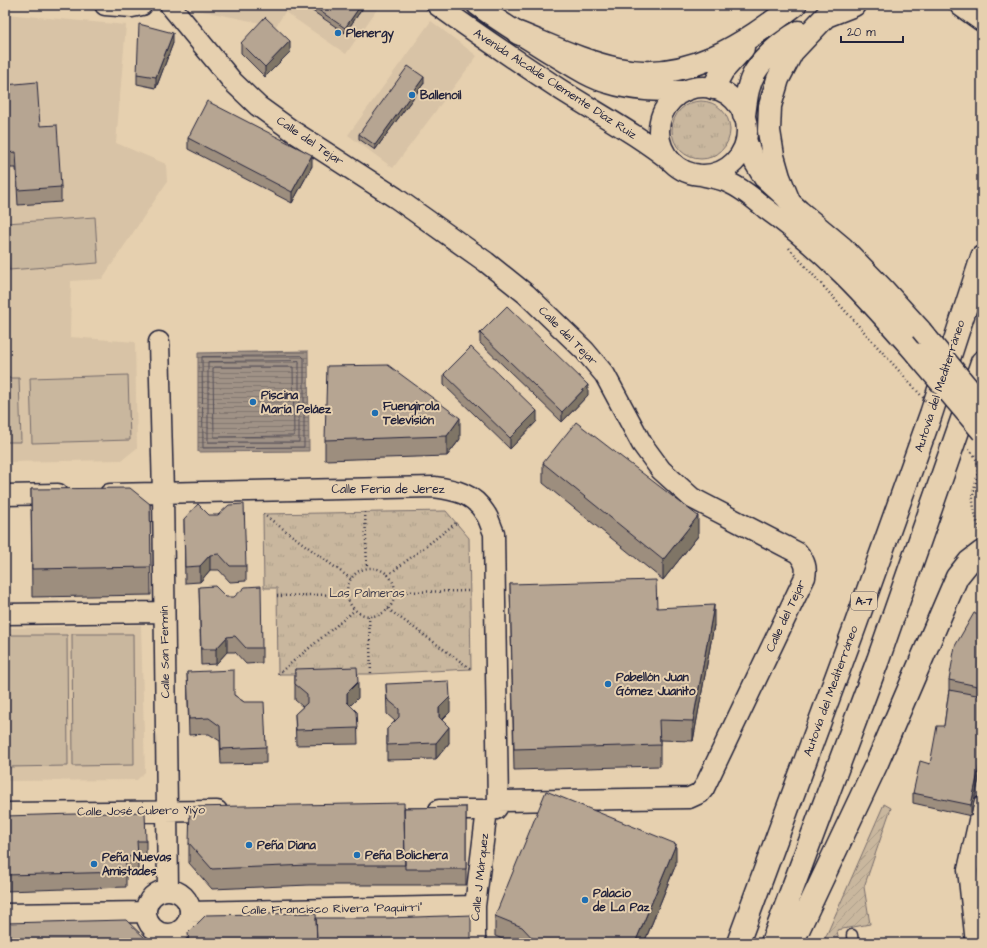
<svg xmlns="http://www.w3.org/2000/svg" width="987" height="948" font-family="'Architects Daughter',sans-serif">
	<defs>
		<pattern id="grass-tufts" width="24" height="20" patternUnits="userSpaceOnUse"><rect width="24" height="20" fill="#c9b79e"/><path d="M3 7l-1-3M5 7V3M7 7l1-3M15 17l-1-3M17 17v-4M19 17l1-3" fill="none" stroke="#ac9d89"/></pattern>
		<pattern id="garden-furrows" width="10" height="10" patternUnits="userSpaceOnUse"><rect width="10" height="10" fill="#c9b79e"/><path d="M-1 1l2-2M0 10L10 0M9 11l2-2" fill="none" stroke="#ac9d89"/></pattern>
		<pattern id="water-rules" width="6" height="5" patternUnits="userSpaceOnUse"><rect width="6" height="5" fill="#a09286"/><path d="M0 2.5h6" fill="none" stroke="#82776f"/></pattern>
	</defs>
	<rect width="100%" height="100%" fill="#e6d0af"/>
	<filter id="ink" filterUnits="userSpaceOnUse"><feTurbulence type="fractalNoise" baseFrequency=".025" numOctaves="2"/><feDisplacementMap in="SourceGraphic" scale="8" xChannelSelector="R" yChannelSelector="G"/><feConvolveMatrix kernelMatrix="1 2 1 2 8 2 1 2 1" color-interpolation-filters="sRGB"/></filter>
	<g filter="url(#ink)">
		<!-- built -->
		<path fill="#d8c3a6" d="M190,5H380L346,54L285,12L276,26L193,9Z
			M5,14L126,25L116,143L166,164L167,182L102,279L71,281L70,337L135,342L137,448L122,460L5,462Z
			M431,21L477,56L393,168L348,135Z
			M141,625L145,772L137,780L5,781V628Z"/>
		<!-- grass -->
		<path fill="url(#grass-tufts)" stroke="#766c6c" d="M672 130a29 29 0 1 1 58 0a29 29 0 1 1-58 0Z
			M446,511L469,538L471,669L371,674H278L277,588H264L263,514Z"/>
		<!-- garden -->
		<path fill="url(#garden-furrows)" stroke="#766c6c" d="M884,804L891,808L864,887L870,924L837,930L839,943H823Z"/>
		<!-- pitch -->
		<path fill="#c9b79e" stroke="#766c6c" d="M95,217L98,263L9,270L6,223Z
			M128,375L130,440L32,443L30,378Z
			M5,378H19L21,442H5Z
			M72,634H133L134,765L73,766Z
			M6,635H67L68,766L8,767Z"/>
		<!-- water -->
		<path fill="url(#water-rules)" stroke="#6e6568" d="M308,351L309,451L198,452V353Z"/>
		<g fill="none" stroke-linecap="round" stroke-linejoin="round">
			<!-- shore -->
			<path stroke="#544f59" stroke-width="1" d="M302,356L304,358V447L203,448L202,357Z
				M299,361V442H208V362Z
				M215,367H293L294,436L214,437L213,369Z"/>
			<defs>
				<path id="lane" d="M852,935L853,943"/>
				<path id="street" d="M105,5L132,7L142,5
					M170,5L233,82L258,106L294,132L396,198L486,262L526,294L585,351L605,375L642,444L661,470L692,498L798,553C805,562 807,567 805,577L704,788L700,793L689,798L498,801
					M437,5C477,34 517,61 558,88C597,113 637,134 673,163
					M477,5C501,23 526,38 552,54C569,64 589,78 608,83C633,91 658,91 684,91
					M659 131a44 44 0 1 1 88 0a44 44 0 1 1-88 0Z
					M746,140L755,163L764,178L800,211L843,247L884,289L921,330
					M695,174C705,176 716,178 725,181C740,187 753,198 765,208C823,249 869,300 915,353
					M159,342L163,493L168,890
					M110,494L434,487C455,490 473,493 485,513C489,518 491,527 494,533L498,806L496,809L492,810H439
					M5,495L58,494
					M5,614L164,612
					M5,813L217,811
					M146 912a22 22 0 1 1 44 0a22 22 0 1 1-44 0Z
					M190,912L475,906
					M5,914L146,912
					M475,943V906L487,810
					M976,943L968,870L982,807"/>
				<path id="highway" d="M961,5L982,20
					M518,33C551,46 584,62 618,69C687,84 743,44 795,5
					M713,88L723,70L743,48
					M744,115C746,101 747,85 755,72C765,56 783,41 799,32
					M788,199L779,177L773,156L769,131L770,106L778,79L792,52L826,16L854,5
					M738,943L854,629L931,414L982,257
					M772,943L878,660L982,362
					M792,943L877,763L957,577L969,562L982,552"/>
			</defs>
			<!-- lane casing -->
			<use href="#lane" stroke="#22223b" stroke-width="13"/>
			<!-- street casing -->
			<use href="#street" stroke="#22223b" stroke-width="23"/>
			<!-- highway casing -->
			<use href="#highway" stroke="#22223b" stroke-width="25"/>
			<!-- path -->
			<path stroke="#22223b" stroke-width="2.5" stroke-dasharray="1 3" stroke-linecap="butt" d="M974,455C984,471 972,484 973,501C974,511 977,522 980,532
				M365,512L367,568
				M263,514L351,579
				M347 592a24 24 0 1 1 48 0a24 24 0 1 1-48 0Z
				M388,575L456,523
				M395,592L470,591
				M277,596L347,594
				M388,609L471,669
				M369,616L371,674
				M278,674L355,610"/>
			<!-- lane -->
			<use href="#lane" stroke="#e6d0af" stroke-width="10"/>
			<!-- street -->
			<use href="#street" stroke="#e6d0af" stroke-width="20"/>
			<!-- highway -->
			<use href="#highway" stroke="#e6d0af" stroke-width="22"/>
			<defs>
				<path id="street-bridge" d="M921,330L982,404
					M915,353L982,432"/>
			</defs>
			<!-- street-bridge casing -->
			<use href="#street-bridge" stroke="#22223b" stroke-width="23" stroke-linecap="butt"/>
			<!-- path-bridge -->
			<path stroke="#22223b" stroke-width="2.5" stroke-dasharray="1 3" stroke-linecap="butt" d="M789,248L935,411
				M969,449L974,455"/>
			<!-- street-bridge -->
			<use href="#street-bridge" stroke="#e6d0af" stroke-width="20"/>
		</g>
		<!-- wall -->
		<path fill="#9d8e7e" stroke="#22223b" d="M305,5H365L345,33L305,6Z
			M173,43L156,88L137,84V74Z
			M241,43L290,52L265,77L241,53Z
			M424,83L375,150L359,139V134Z
			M5,85L40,126L61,187V202L18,205L16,168H5Z
			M188,138L312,166L292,203L188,149Z
			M480,333L588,395L562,422L480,343Z
			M388,365L460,439L447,456L325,460V440Z
			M444,374L537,421L510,449L444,385Z
			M543,463L698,536L663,580L543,483Z
			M31,489L150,504L151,595L32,597Z
			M5,514L6,538V567H5Z
			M184,519L246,566V581L230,582L219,570H210L200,582L185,583Z
			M510,584L657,608L714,625L693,741L660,740V766L514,770Z
			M199,587L262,648V663L246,664L235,652H227L216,664L201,665Z
			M982,614V764L971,816L913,803V793L930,764L944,726L949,690V680Z
			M295,669L358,698L350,705L357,712L358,744L296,745L295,714L303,707L295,700Z
			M187,672L234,695L244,702L266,747V763L221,764L220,741L209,734L189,735Z
			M386,684L450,712L442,720L449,743L436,759L387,760V729L395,721L387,714Z
			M466,807V885H309L212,889L189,863V843L404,808Z
			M5,816L146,841V856L138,857V872H126V887L5,891Z
			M982,835V860L979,859V849Z
			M676,864L644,943H512L495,936V916Z"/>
		<!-- shaded-wall -->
		<path fill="#7f7466" stroke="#22223b" d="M361,5H365L345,33V28Z
			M173,33V43L156,88V77Z
			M290,41V52L265,77V67Z
			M424,77V83L375,150V145Z
			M312,155V166L292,203V192Z
			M588,385V395L562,422V412Z
			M537,411V421L510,449V438Z
			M460,418V439L447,456V436Z
			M698,516V536L663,580V560Z
			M210,555V570L200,582V566Z
			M714,605V625L693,741V721Z
			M227,637V652L216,664V649Z
			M358,682V698L347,709V693Z
			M450,697V712L439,723V708Z
			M449,727V743L436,759V743Z
			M982,754V764L971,816V805Z
			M676,844V864L644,943H635Z"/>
		<!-- building -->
		<path fill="#b6a592" stroke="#22223b" d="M311,5H361L345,28Z
			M265,17L290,41L265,67L241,43Z
			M139,24L173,33L156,77L137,74Z
			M408,66L424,77L375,145L359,134Z
			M37,82L40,126L57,125L61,187L18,190L16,152L5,153V85Z
			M207,101L312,155L292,192L188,138Z
			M507,306L588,385L562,412L480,333Z
			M471,347L537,411L510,438L444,374Z
			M388,365L460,418L447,436L325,440L327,366Z
			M576,422L698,516L663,560L543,463Z
			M130,488L150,504L151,567L32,569L31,489Z
			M198,504L209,515H218L229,505L244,504L246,566H230L219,554L210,555L200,566L185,567L184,519Z
			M5,514L6,538H5Z
			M656,580L657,608L714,605L693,721L659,720L660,745L514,749L510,584Z
			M215,586L226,597H234L245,587L261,586L262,648H246L235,636L227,637L216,649H201L199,587Z
			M974,613L982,614V687L949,680L955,646Z
			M357,667L358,682L347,693V702L357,712L358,728L296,730L295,714L307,703V694L295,684V669Z
			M234,670V695L244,702H264L266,747L221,749L220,726L209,718L189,719L187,672Z
			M449,681L450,697L439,708V717L449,727L436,743L387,745V729L399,717V709L387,699L386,684Z
			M949,690L982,696V754L971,805L913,793L920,761L930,764L937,726H944Z
			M546,791L676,844L635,943H537L522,927L495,916Z
			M404,803L405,865H309L212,869L189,843L190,807Z
			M466,807V869H405L404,808Z
			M145,812L146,841H137L138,856L126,857V872L5,875V816Z
			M982,835V850L979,849Z
			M316,913L317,943H189L188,933L206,915Z
			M471,915V943H317L316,918H389Z
			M126,920L146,939V943H5V923Z"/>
	</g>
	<!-- markers -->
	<g fill="#1f6fb2" stroke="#e6d0af" stroke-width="1.5">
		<circle cx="338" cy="33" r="4"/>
		<circle cx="412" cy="95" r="4"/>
		<circle cx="253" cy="402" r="4"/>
		<circle cx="375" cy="413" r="4"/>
		<circle cx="608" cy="684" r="4"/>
		<circle cx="249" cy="845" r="4"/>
		<circle cx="357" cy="855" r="4"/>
		<circle cx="94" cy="864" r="4"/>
		<circle cx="585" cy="900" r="4"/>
	</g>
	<g text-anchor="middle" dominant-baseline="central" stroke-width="4" stroke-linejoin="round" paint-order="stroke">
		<!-- shield labels -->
		<rect fill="#e6d0af" stroke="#5d565e" stroke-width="1" x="851" y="592" width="26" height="18" rx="3"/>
		<g font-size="11" font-weight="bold" fill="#22223b">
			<text x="864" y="601">A-7</text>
		</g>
		<!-- poi labels -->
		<g font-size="12" font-weight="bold" fill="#22223b" stroke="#e6d0af" text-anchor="start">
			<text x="346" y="33">Plenergy</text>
			<text x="420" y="95">Ballenoil</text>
			<text x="261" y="395">Piscina<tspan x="261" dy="14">María Peláez</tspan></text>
			<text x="383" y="406">Fuengirola<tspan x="383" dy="14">Televisión</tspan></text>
			<text x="616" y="677">Pabellón Juan<tspan x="616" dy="14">Gómez Juanito</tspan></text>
			<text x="257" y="845">Peña Diana</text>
			<text x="365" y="855">Peña Bolichera</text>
			<text x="102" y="857">Peña Nuevas<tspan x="102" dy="14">Amistades</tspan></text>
			<text x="593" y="893">Palacio<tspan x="593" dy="14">de La Paz</tspan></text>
		</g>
		<!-- street labels -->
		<g font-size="12" fill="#22223b" stroke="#e6d0af">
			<text transform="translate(555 84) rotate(33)">Avenida Alcalde Clemente Díaz Ruiz</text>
			<text transform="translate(310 141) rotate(34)">Calle del Tejar</text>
			<text transform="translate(568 336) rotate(45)">Calle del Tejar</text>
			<text transform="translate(940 386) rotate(-72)">Autovía del Mediterráneo</text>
			<text x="388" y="489">Calle Feria de Jerez</text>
			<text transform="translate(786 616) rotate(-65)">Calle del Tejar</text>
			<text transform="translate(165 652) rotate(-91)">Calle San Fermín</text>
			<text transform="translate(831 691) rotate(-70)">Autovía del Mediterráneo</text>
			<text transform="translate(141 811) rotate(-1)">Calle José Cubero Yiyo</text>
			<text transform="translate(480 877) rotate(-84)">Calle J Márquez</text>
			<text transform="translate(332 909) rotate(-1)">Calle Francisco Rivera "Paquirri"</text>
		</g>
		<!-- park labels -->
		<g font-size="12" fill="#43404f" stroke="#e6d0af">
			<text x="367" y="593">Las Palmeras</text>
		</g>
	</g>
	<!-- margin -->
	<rect width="987" height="948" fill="none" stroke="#e6d0af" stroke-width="20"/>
	<rect x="10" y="10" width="967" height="928" fill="none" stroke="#22223b" stroke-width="1.5" filter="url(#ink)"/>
	<!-- scale -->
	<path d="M841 36v6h62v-6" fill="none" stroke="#22223b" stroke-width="2"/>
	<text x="847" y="36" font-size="12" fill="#22223b" stroke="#e6d0af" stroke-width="3" paint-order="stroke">20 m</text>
</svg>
